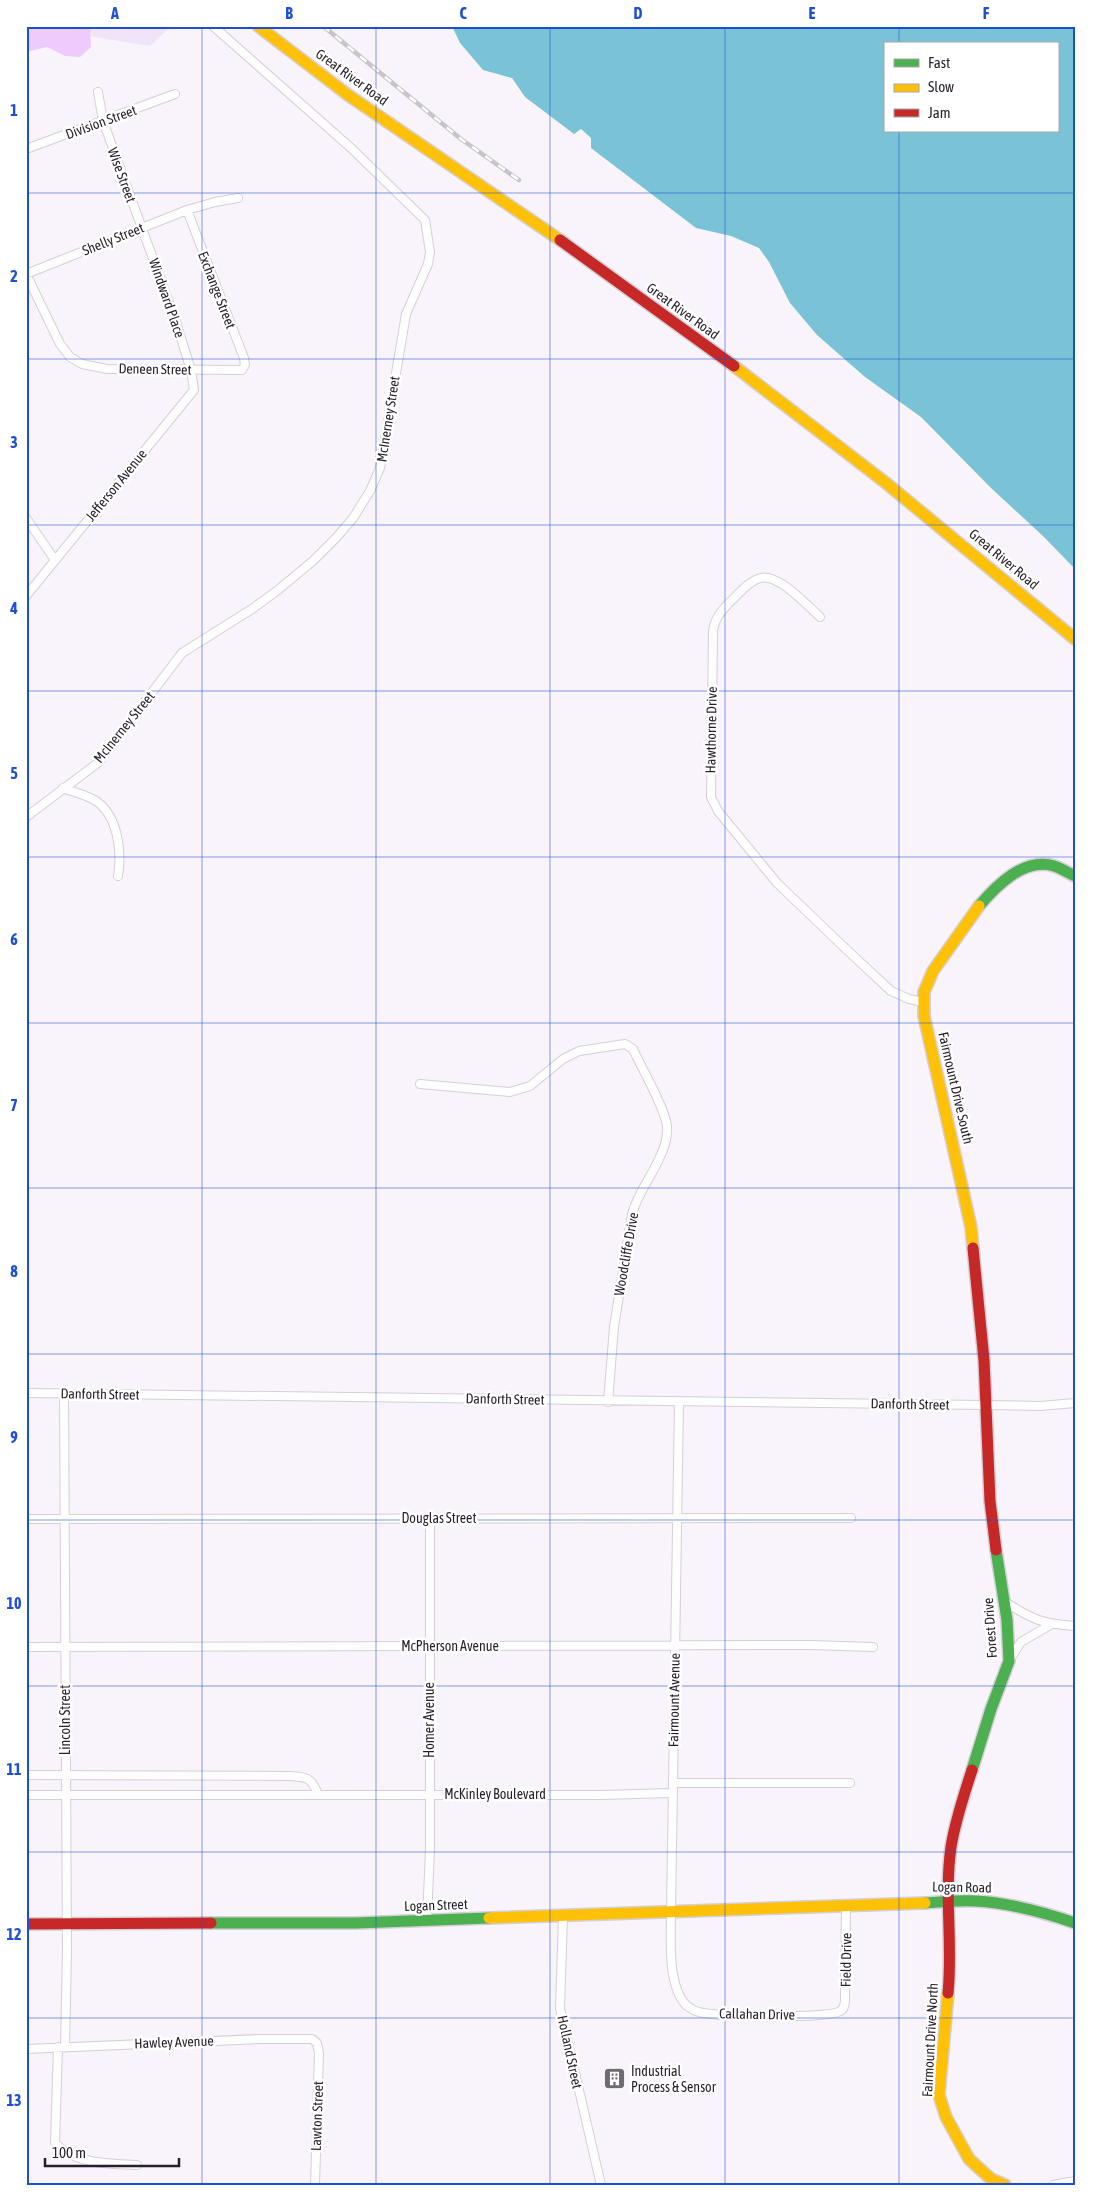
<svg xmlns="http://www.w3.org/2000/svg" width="1101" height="2211" font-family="'Asap Condensed',sans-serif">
	<rect width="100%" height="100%" fill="#f9f4fb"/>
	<!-- green -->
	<path fill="#f1e3f8" d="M26,26H171L150,46Z"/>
	<!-- forest -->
	<path fill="#edccfd" d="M26,26H90L91,47L80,57L65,56L47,47L26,52Z"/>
	<!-- water -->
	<path fill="#7ac3d6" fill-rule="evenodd" d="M452,26H1075V569L1044,537L991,488L921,417L865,377L817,335L790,303L769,262L759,248L731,236L696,228L591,148V138L581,129L574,134L525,97L512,78L483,70L460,43ZM885,44H1057V131H885Z"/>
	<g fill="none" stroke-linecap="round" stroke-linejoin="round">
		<defs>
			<path id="street" d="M26,149L175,94
				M26,274L60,344L70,357L82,364L107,369L242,370L245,365L244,358L187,210
				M26,274L187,210L215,202L238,198
				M26,518L55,560
				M26,596L194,390L191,370L176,322L103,121L98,92
				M820,617C807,605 778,573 760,578C750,581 742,590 735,597C724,608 715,616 713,631L711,797L718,811L777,883L846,949L891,991L909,999L923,1002
				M63,788C73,792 87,795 96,801C118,816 122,851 118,876
				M26,817L99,762L182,653L252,609L278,590L314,560L336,538L353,518L370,491L380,468L406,314L428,264L430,252L425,220L351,148L213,26
				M420,1084L510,1092L530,1086L563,1059L579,1051L625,1044L633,1049C641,1067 665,1108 667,1126C668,1138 664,1149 659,1159C650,1179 638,1193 632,1214L614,1327L608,1402
				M26,1393L985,1405L1040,1406L1075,1403
				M64,1393L67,1951L65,2047
				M679,1402L671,1912C671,1938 667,1985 686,2005C690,2008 694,2011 699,2012C715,2017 829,2019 840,2011C846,2008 845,2000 845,1994L846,1905
				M26,1519L851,1518
				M1004,1601C1031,1619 1042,1624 1075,1626
				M26,1647L810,1645L873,1647
				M1009,1661L1021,1642L1050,1625
				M26,1775L289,1776C306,1777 312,1777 318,1795
				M673,1783H850
				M26,1795H601L673,1793
				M563,1916L560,2008L601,2185
				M427,1921L430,1848V1519
				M58,2047L55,2143C74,2164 110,2164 137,2165
				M26,2049L259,2039H312L317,2043L319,2053L315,2185
				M1053,2185L1075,2181"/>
			<path id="fast" d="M979,906C996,886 1024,857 1054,866C1061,868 1068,873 1075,876
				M972,1770L991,1709L1009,1661L1007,1620L996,1550
				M925,1903C942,1902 959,1900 976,1901C1010,1903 1043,1912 1075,1923
				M211,1923H356L489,1918"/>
			<path id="slow" d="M258,26L348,95L560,240
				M734,366L886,483L1075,639
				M973,1248L971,1227L924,1016V992L933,971L979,906
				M489,1918L925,1903
				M948,1993L939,2095L946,2117L969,2159L991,2179L1005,2185"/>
			<path id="jam" d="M560,240L734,366
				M973,1248L984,1360L990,1501L996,1550
				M26,1924L211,1923
				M948,1993C953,1945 944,1895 951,1847C955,1821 964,1795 972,1770"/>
		</defs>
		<!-- street casing -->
		<use href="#street" stroke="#d5cfd8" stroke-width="10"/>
		<!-- fast casing -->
		<use href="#fast" stroke="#d5cfd8" stroke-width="14"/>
		<!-- slow casing -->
		<use href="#slow" stroke="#d5cfd8" stroke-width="14"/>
		<!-- jam casing -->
		<use href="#jam" stroke="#d5cfd8" stroke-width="14"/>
		<!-- street -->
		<use href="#street" stroke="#fefdfe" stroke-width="8"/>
		<!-- fast -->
		<use href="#fast" stroke="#4caf50" stroke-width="11"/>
		<!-- slow -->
		<use href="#slow" stroke="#ffc107" stroke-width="11"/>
		<!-- jam -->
		<use href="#jam" stroke="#c62828" stroke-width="11"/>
		<defs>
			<path id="rail" d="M323,26L461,139L519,180"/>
		</defs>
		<!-- rail casing -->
		<use href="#rail" stroke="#c7c5c7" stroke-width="4.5"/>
		<!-- rail -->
		<use href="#rail" stroke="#fff" stroke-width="2.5" stroke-dasharray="8" stroke-linecap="butt"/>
	</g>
	<!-- grid -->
	<path fill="none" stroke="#1d4ed8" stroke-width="1" stroke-opacity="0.55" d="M202,26V2185M376,26V2185M550,26V2185M725,26V2185M899,26V44M899,131V2185M26,193H1075M26,359H1075M26,525H1075M26,691H1075M26,857H1075M26,1023H1075M26,1188H1075M26,1354H1075M26,1520H1075M26,1686H1075M26,1852H1075M26,2018H1075"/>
	<!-- icons -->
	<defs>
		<symbol id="building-square" viewBox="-11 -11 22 22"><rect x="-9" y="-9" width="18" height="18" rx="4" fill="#706a74" stroke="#fff"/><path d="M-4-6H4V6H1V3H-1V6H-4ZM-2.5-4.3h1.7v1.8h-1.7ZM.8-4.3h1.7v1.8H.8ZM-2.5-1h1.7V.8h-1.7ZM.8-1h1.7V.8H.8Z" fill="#fff"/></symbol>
	</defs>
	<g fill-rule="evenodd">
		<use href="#building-square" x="602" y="2066" width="25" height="25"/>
	</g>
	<g text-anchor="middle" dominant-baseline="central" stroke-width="5" stroke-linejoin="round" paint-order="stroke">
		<!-- street labels -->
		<g font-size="14" fill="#271f2b" stroke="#fff">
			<text transform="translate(352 77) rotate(36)">Great River Road</text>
			<text transform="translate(101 122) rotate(-20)">Division Street</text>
			<text transform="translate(122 175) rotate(70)">Wise Street</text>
			<text transform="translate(113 239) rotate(-22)">Shelly Street</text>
			<text transform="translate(217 290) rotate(69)">Exchange Street</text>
			<text transform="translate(167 298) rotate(71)">Windward Place</text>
			<text transform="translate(683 311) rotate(36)">Great River Road</text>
			<text transform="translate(155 369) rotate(1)">Deneen Street</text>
			<text transform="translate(388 419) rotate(-81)">McInerney Street</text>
			<text transform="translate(116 485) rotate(-51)">Jefferson Avenue</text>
			<text transform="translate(1004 559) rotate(40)">Great River Road</text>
			<text transform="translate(124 727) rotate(-51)">McInerney Street</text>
			<text transform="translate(711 730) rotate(-89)">Hawthorne Drive</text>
			<text transform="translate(956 1088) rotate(77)">Fairmount Drive South</text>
			<text transform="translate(626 1254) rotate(-80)">Woodcliffe Drive</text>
			<text transform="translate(100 1394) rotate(1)">Danforth Street</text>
			<text transform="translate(505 1399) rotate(1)">Danforth Street</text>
			<text transform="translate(910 1404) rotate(1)">Danforth Street</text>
			<text x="439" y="1518">Douglas Street</text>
			<text transform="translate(990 1628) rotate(-94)">Forest Drive</text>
			<text x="450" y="1646">McPherson Avenue</text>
			<text transform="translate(674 1700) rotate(-89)">Fairmount Avenue</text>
			<text transform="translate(65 1720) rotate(-90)">Lincoln Street</text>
			<text transform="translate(429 1720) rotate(-90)">Homer Avenue</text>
			<text x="495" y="1794">McKinley Boulevard</text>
			<text transform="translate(962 1887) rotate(1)">Logan Road</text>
			<text transform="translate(436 1905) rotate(-2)">Logan Street</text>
			<text transform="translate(846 1960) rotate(-89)">Field Drive</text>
			<text transform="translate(757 2014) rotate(1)">Callahan Drive</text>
			<text transform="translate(930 2040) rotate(-87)">Fairmount Drive North</text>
			<text transform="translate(174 2042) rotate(-2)">Hawley Avenue</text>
			<text transform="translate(570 2052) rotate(78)">Holland Street</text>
			<text transform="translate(317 2116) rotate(-88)">Lawton Street</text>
		</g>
		<!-- poi labels -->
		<g font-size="14" fill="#271f2b" stroke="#fff" text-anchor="start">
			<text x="631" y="2071">Industrial<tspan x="631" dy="16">Process &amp; Sensor</tspan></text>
		</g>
	</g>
	<!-- border -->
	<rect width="1101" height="2211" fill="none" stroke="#ffffff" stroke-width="55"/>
	<!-- legend -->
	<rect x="884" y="42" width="175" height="90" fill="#ffffff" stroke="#a9a5aa"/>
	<rect x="894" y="59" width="25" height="8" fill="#4caf50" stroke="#a9a5aa"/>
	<text x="928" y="68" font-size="15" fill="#271f2b">Fast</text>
	<rect x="894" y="84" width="25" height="8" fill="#ffc107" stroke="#a9a5aa"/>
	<text x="928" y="92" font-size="15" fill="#271f2b">Slow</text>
	<rect x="894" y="109" width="25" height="8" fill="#c62828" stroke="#a9a5aa"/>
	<text x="928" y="118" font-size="15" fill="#271f2b">Jam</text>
	<!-- scale -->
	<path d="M45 2158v8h134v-8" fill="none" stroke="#271f2b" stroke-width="2.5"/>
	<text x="52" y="2158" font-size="15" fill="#271f2b" stroke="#ffffff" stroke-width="4" paint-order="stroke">100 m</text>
	<rect x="28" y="28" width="1046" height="2156" fill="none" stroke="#1d4ed8" stroke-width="2"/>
	<g font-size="16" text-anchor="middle" font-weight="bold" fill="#1d4ed8">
		<text x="115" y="19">A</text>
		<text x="289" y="19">B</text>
		<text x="463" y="19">C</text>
		<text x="638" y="19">D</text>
		<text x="812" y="19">E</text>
		<text x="986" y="19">F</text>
		<text x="14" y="116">1</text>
		<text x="14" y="282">2</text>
		<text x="14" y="448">3</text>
		<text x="14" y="614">4</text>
		<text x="14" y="779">5</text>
		<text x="14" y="945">6</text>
		<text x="14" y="1111">7</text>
		<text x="14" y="1277">8</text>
		<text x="14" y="1443">9</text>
		<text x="14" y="1609">10</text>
		<text x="14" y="1775">11</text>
		<text x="14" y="1940">12</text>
		<text x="14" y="2106">13</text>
	</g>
</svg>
